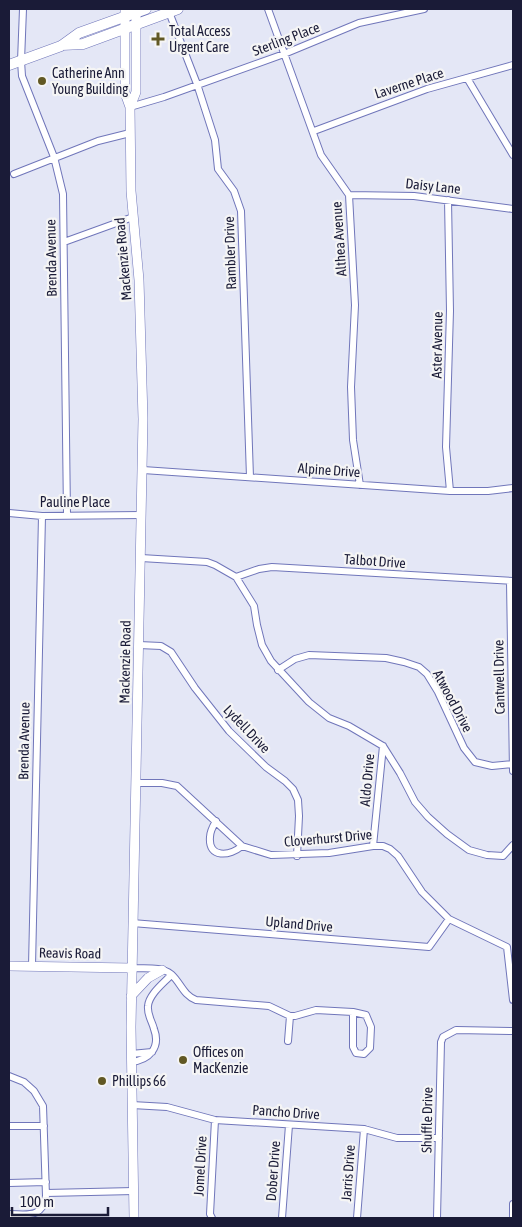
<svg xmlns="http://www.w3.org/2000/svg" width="522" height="1227" font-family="'Asap Condensed',sans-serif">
	<rect width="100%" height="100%" fill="#e4e7f6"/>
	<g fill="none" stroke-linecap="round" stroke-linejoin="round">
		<defs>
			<path id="street" d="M23,9L21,61L22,76L54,157L63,194L67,515
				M268,9L321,155L349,195L355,305L351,387L353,440L360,485
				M169,12L197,84L215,140L218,169L234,191L241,211L250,477
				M467,78L513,155
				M130,107L164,97L284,54L359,23L424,9
				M314,131L427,89L513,65
				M14,174L98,141L130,133
				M349,195L414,196L513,209
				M448,200L450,311L446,447L450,491
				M64,242L133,217
				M143,470L450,491H488L513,488
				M9,513L42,516L142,515
				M141,558L207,562L215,565L236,577L254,606L257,625L262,645L271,661L309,702L329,718L349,726L383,746L400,773L415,802L428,817L447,834L469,850L487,855L503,856L513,845
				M236,577L259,569L272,567L513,581
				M510,582L513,771
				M139,645L161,646L171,652L195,688L229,731L266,767L285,781L293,789L298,800L299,816L297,856
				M278,670L295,659L309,655L386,658L404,662L419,667L427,674L438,692L464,748L475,762L492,766L513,764
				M136,783H162L177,786L242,846L271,855L329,853L373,846H383L390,849L398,856L422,892L449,919L507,947L513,1000
				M216,821C213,826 210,832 210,837C208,859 230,856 242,846
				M373,846L383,746
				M132,923L429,947L449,919
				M32,966L42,516
				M132,968C144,969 161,966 171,974C181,983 183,995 196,1000L269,1006L290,1016H295L316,1010L353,1012
				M353,1012L366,1015L371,1027L370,1048L364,1054L356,1053L353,1047Z
				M288,1041L290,1016
				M131,1054L152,1052
				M131,1062C149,1060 161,1048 154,1029C152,1021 147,1015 148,1006C149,994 164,983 171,975
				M9,1076L24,1082L34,1091L43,1106L46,1196C42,1219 27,1214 9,1214
				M132,1105L167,1107L215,1120L364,1129L397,1138H439
				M9,1126H44
				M9,1183L46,1182
				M46,1193L134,1191
				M212,1218L210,1214L215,1120
				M282,1218L289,1125
				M357,1218L364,1129
				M437,1218L441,1042L443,1037L456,1030L513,1031
				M513,1218V1204"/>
			<path id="secondary" d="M125,9V93L130,107L131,191L139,280L143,419L131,1027L134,1218
				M130,107L136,92V9
				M9,966L132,968
				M131,996L148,978L162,970"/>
			<path id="primary" d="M62,45L83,44L178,9
				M9,65L61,46L79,33L146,9"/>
		</defs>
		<!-- street casing -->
		<use href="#street" stroke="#7076ba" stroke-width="8"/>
		<!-- secondary casing -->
		<use href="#secondary" stroke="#7076ba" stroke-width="10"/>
		<!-- primary casing -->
		<use href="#primary" stroke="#7076ba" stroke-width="11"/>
		<!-- street -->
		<use href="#street" stroke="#fff" stroke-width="6"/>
		<!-- secondary -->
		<use href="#secondary" stroke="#fff" stroke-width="9"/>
		<!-- primary -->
		<use href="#primary" stroke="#fff" stroke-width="10"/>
	</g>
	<!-- markers -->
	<g fill="#615824" stroke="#f5f5f5" stroke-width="2">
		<path d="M155.5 31.5h5v5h5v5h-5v5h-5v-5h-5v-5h5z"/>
		<circle cx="42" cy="81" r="5"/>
		<circle cx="183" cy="1060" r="5"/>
		<circle cx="102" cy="1081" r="5"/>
	</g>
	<g text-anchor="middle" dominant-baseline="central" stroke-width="4.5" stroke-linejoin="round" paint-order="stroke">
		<!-- poi labels -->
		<g font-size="14" fill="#1a1b37" stroke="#f5f5f5" text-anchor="start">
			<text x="169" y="31">Total Access<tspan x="169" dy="16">Urgent Care</tspan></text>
			<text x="52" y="73">Catherine Ann<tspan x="52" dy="16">Young Building</tspan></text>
			<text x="193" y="1052">Offices on<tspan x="193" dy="16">MacKenzie</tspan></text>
			<text x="112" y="1081">Phillips 66</text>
		</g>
		<!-- street labels -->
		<g font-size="14" fill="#1a1b37" stroke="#f5f5f5">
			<text transform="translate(286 39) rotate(-21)">Sterling Place</text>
			<text transform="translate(409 83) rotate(-18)">Laverne Place</text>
			<text transform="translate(433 186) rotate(6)">Daisy Lane</text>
			<text transform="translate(339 239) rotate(-94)">Althea Avenue</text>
			<text transform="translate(230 253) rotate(-92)">Rambler Drive</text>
			<text transform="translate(51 258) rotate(-91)">Brenda Avenue</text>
			<text transform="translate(123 259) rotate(-95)">Mackenzie Road</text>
			<text transform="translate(437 345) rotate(-89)">Aster Avenue</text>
			<text transform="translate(329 470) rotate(4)">Alpine Drive</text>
			<text x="75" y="502">Pauline Place</text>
			<text transform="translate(375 561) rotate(4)">Talbot Drive</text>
			<text transform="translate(125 662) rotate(-89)">Mackenzie Road</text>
			<text transform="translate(499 677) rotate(-91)">Cantwell Drive</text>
			<text transform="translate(453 701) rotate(62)">Atwood Drive</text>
			<text transform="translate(247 729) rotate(46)">Lydell Drive</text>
			<text transform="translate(24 741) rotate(-89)">Brenda Avenue</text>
			<text transform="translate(367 780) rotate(-85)">Aldo Drive</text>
			<text transform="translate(328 838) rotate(-5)">Cloverhurst Drive</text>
			<text transform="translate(299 924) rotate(5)">Upland Drive</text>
			<text transform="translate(70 953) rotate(1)">Reavis Road</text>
			<text transform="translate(286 1112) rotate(4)">Pancho Drive</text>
			<text transform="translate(427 1120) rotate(-89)">Shuffle Drive</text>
			<text transform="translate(200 1166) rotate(-87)">Jomel Drive</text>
			<text transform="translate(273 1171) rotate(-86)">Dober Drive</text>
			<text transform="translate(348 1173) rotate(-86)">Jarris Drive</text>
		</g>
	</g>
	<!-- border -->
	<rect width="522" height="1227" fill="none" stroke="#1a1b37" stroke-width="20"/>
	<!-- scale -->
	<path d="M12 1207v8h96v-8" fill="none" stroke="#1a1b37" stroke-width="2.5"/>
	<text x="20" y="1207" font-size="15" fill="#1a1b37" stroke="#f5f5f5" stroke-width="4" paint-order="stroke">100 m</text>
</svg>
